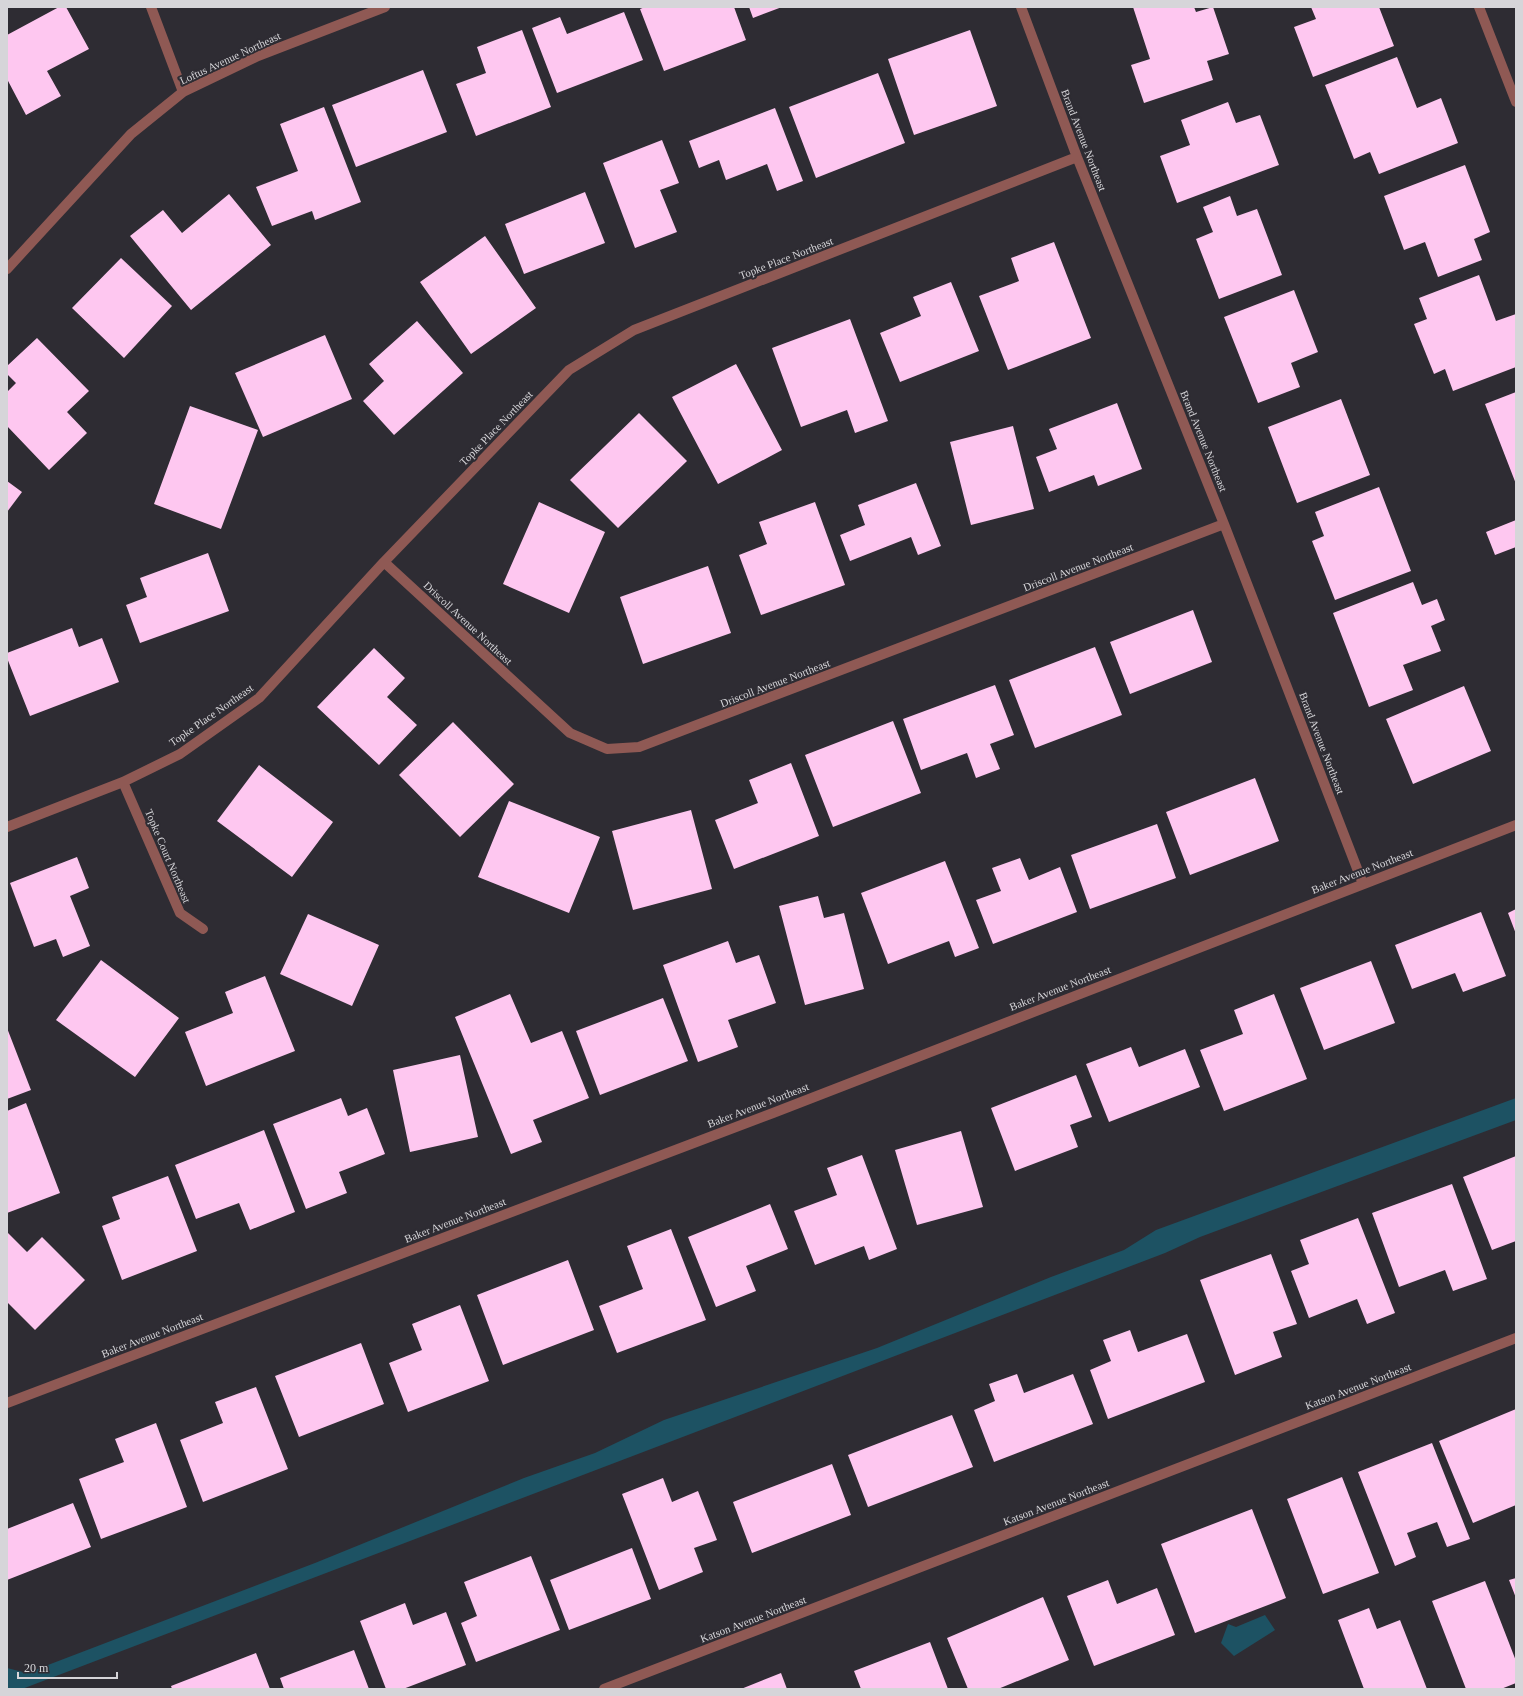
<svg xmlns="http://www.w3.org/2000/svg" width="1523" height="1696" font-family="'Times New Roman',serif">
	<rect width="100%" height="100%" fill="#2e2c33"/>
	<!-- water -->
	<path fill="#1d5263" d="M1516,1098V1120L1200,1237L1165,1253L22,1689H7V1668L27,1673L315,1563L524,1478L595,1453L664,1420L877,1348L1051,1277L1124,1250L1156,1230Z
		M1265,1615L1275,1630L1234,1656L1221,1643L1228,1624L1236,1627Z"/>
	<!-- building -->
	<path fill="#fec7f0" d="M59,7H66L89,49L47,71L61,96L26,115L7,79V35Z
		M645,7H734L746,40L664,71L640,9Z
		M749,7H782L753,18Z
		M1133,7H1194L1196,12L1213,7L1229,54L1207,61L1213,80L1144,103L1131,65L1150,59Z
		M1311,7H1379L1394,46L1313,77L1294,27L1316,19Z
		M624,12L643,60L557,93L532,28L560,17L567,34Z
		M522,30L551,107L476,136L456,84L486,73L477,47Z
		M970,30L997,106L914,135L888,59Z
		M1397,57L1417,108L1441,98L1458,143L1379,174L1370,152L1354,159L1325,85Z
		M423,70L447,132L356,167L332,105Z
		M878,73L905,143L816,178L789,107Z
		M1228,102L1236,123L1260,115L1279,165L1177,203L1160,156L1190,145L1181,120Z
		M324,107L361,202L315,220L312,211L272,226L256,187L298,171L280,124Z
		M775,108L803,181L777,191L767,164L726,180L719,160L699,168L689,141Z
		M662,140L679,183L660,190L677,232L635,248L603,163Z
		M1465,165L1490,232L1474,239L1482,260L1438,277L1425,242L1404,250L1384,196Z
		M585,192L605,243L524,274L505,224Z
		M229,194L271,245L191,310L130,236L163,210L182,233Z
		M1230,196L1237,216L1257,209L1282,275L1219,299L1196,239L1213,232L1203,207Z
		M485,236L536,308L471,354L420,282Z
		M1054,242L1091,338L1008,370L979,296L1019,281L1011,258Z
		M121,258L172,306L124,358L72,308Z
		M1479,275L1496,321L1516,314V367L1453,391L1445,369L1434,374L1414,324L1427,319L1419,298Z
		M951,282L979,351L900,382L880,333L921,316L913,297Z
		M1294,290L1318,352L1291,363L1300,387L1258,403L1224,317Z
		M850,319L888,421L855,433L847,410L801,427L772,348Z
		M417,321L463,373L394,435L363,401L384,381L369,364Z
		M325,335L352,399L263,437L235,373Z
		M37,338L89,391L67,412L87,433L49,470L7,426V392L16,383L7,374V366Z
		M736,364L782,450L718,484L672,397Z
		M1516,392V484L1485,404Z
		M1341,399L1370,475L1297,503L1268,427Z
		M1117,403L1142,469L1098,486L1094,475L1049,492L1036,457L1057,449L1049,429Z
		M190,406L258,430L221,529L154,504Z
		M639,413L687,461L618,528L570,480Z
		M1013,426L1034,509L971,525L950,442Z
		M7,481L22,492L7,512Z
		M916,483L941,546L918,555L911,537L850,561L840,535L865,525L858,505Z
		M1379,487L1411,571L1335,600L1312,541L1324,536L1315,512Z
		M539,502L605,532L569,613L503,584Z
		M815,502L845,585L761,615L739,555L767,544L759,522Z
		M1516,520V547L1495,555L1486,532Z
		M208,553L229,611L140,643L126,605L147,597L140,578Z
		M708,566L731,633L643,664L620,597Z
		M1413,582L1422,605L1437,599L1445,620L1431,626L1441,651L1403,665L1413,690L1369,707L1333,613Z
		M1193,610L1212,662L1130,694L1110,642Z
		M72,628L79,647L102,638L119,682L30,716L7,658V653Z
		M1095,647L1122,715L1035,748L1009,680Z
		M374,648L405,678L387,697L417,725L379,765L317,707Z
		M995,685L1014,735L990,744L1000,769L976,778L967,753L921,770L903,719Z
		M1464,686L1491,751L1413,784L1386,719Z
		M893,721L921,793L833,827L805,755Z
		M453,722L514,784L460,837L399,775Z
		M791,763L819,836L734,869L715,820L758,803L749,780Z
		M259,765L333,822L292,877L217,821Z
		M1255,778L1279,841L1190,875L1166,812Z
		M509,801L600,837L569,913L478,877Z
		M691,810L712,889L633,910L612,831Z
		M1157,824L1176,878L1090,909L1071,855Z
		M77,857L89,888L70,896L90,946L63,957L56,939L34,947L10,883Z
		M1020,858L1029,880L1060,867L1077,912L993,944L976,900L1001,891L992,868Z
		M945,861L979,948L955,957L949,941L888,964L861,893Z
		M818,896L824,918L844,913L864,989L805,1005L779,906Z
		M1516,909V934L1508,913Z
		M1481,912L1506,976L1463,992L1455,973L1412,989L1395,945Z
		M308,914L379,945L352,1006L280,974Z
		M728,941L736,963L759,955L776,1003L728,1020L738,1047L698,1062L663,965Z
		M101,960L179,1018L135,1077L56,1020Z
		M1371,961L1395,1023L1324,1050L1300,988Z
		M265,976L295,1051L206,1086L185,1032L233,1013L225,992Z
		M510,994L531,1043L562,1031L589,1098L533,1120L542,1142L511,1154L455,1017Z
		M1274,994L1307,1079L1224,1111L1200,1050L1243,1034L1234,1010Z
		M663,998L688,1061L600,1095L576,1031Z
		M7,1028L31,1090L7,1099Z
		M1131,1047L1139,1067L1185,1049L1200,1087L1109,1122L1086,1064Z
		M460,1055L478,1137L410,1152L393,1070Z
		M1076,1075L1092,1117L1070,1125L1078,1147L1015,1171L991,1108Z
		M341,1098L348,1116L367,1108L385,1154L339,1172L347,1193L306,1209L273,1124Z
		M26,1103L60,1193L7,1213V1111Z
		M264,1130L295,1212L250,1230L239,1203L196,1219L175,1165Z
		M961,1131L983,1207L917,1225L895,1150Z
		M862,1155L897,1249L869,1260L864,1246L815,1265L794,1211L837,1195L827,1168Z
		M1516,1156V1241L1492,1250L1463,1177Z
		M168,1176L197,1251L122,1280L102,1226L120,1219L112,1197Z
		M1452,1184L1487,1279L1453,1291L1445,1270L1399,1287L1372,1213Z
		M770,1204L788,1249L746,1266L756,1291L716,1307L688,1237Z
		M1358,1218L1395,1313L1367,1324L1357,1299L1309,1318L1291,1271L1309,1264L1300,1240Z
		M671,1229L706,1320L617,1353L599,1306L643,1289L627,1246Z
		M7,1232L27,1252L42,1237L85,1280L35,1330L7,1302Z
		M1271,1254L1297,1324L1273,1332L1282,1357L1235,1375L1200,1280Z
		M568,1260L594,1330L503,1365L477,1295Z
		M460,1305L489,1381L408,1412L389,1363L422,1350L412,1324Z
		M1130,1330L1138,1352L1187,1334L1205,1382L1108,1419L1090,1370L1111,1361L1103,1340Z
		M361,1343L384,1404L299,1437L275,1376Z
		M1017,1374L1024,1393L1073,1374L1093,1424L994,1462L974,1410L995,1401L989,1384Z
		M256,1387L288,1469L203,1502L180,1440L223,1423L215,1402Z
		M1516,1409V1505L1473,1523L1439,1441Z
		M952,1415L973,1467L868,1507L848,1455Z
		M156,1423L187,1507L101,1539L79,1479L124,1462L115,1439Z
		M1432,1443L1470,1539L1447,1547L1437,1522L1407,1533L1416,1557L1395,1566L1358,1472Z
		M832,1464L851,1515L752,1553L733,1502Z
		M1342,1477L1379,1573L1323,1594L1287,1499Z
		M663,1478L672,1502L698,1491L717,1540L694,1548L703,1572L659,1590L622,1494Z
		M73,1503L91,1547L7,1580V1529Z
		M1252,1509L1286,1598L1195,1633L1161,1544Z
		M632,1548L651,1599L569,1630L550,1580Z
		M531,1556L560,1630L476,1662L461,1623L477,1616L464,1582Z
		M1516,1578V1598L1509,1580Z
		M1108,1580L1117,1604L1157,1588L1175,1635L1094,1666L1067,1596Z
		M1485,1581L1516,1661V1683L1501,1689H1466L1432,1601Z
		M1043,1597L1069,1660L998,1689H968L947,1638Z
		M405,1603L413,1625L446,1612L466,1665L403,1689H386L360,1621Z
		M1369,1608L1377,1629L1400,1620L1427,1689H1364L1338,1620Z
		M930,1642L948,1689H861L854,1671Z
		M354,1650L369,1689H284L280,1678Z
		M256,1653L270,1689H172L171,1686Z
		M781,1673L787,1689H741Z"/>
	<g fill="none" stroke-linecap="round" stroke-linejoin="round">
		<!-- minor -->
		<path stroke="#8f5954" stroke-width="10" d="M151,7L183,92
			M1021,7L1077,157L1224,524L1363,884
			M1479,7L1516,102
			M7,269L131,134L183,92L258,56L385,7
			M384,562L570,733L607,749L639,747L1224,524
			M123,782L180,913L203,929
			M7,827L123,782L180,754L259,698L384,562L569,370L634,330L1077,157
			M7,1403L773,1113L1516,825
			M604,1689L1516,1338"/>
	</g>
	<g text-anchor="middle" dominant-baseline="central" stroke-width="4" stroke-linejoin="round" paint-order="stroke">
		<!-- street labels -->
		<g font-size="11" fill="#d6d5d9" stroke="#2e2c33">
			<text transform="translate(230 58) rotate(-25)">Loftus Avenue Northeast</text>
			<text transform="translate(1084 140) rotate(69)">Brand Avenue Northeast</text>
			<text transform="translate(786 258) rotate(-21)">Topke Place Northeast</text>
			<text transform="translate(496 428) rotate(-46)">Topke Place Northeast</text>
			<text transform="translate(1204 441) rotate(68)">Brand Avenue Northeast</text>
			<text transform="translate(1078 567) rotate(-21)">Driscoll Avenue Northeast</text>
			<text transform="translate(468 623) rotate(43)">Driscoll Avenue Northeast</text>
			<text transform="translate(775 683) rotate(-21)">Driscoll Avenue Northeast</text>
			<text transform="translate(211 715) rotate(-35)">Topke Place Northeast</text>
			<text transform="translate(1322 743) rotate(69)">Brand Avenue Northeast</text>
			<text transform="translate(168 856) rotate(67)">Topke Court Northeast</text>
			<text transform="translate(1362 871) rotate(-21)">Baker Avenue Northeast</text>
			<text transform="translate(1060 988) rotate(-21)">Baker Avenue Northeast</text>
			<text transform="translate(758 1105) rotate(-21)">Baker Avenue Northeast</text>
			<text transform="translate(455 1220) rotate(-21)">Baker Avenue Northeast</text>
			<text transform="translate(152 1335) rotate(-21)">Baker Avenue Northeast</text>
			<text transform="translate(1358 1386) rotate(-21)">Katson Avenue Northeast</text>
			<text transform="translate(1056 1502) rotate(-21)">Katson Avenue Northeast</text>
			<text transform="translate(753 1619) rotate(-21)">Katson Avenue Northeast</text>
		</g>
	</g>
	<!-- border -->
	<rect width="1523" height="1696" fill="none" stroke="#d6d5d9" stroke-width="16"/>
	<!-- scale -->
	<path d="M18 1672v6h99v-6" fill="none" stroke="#d6d5d9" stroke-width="2"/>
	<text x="24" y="1672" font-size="12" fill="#d6d5d9" stroke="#2e2c33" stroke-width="3" paint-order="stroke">20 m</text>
</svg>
